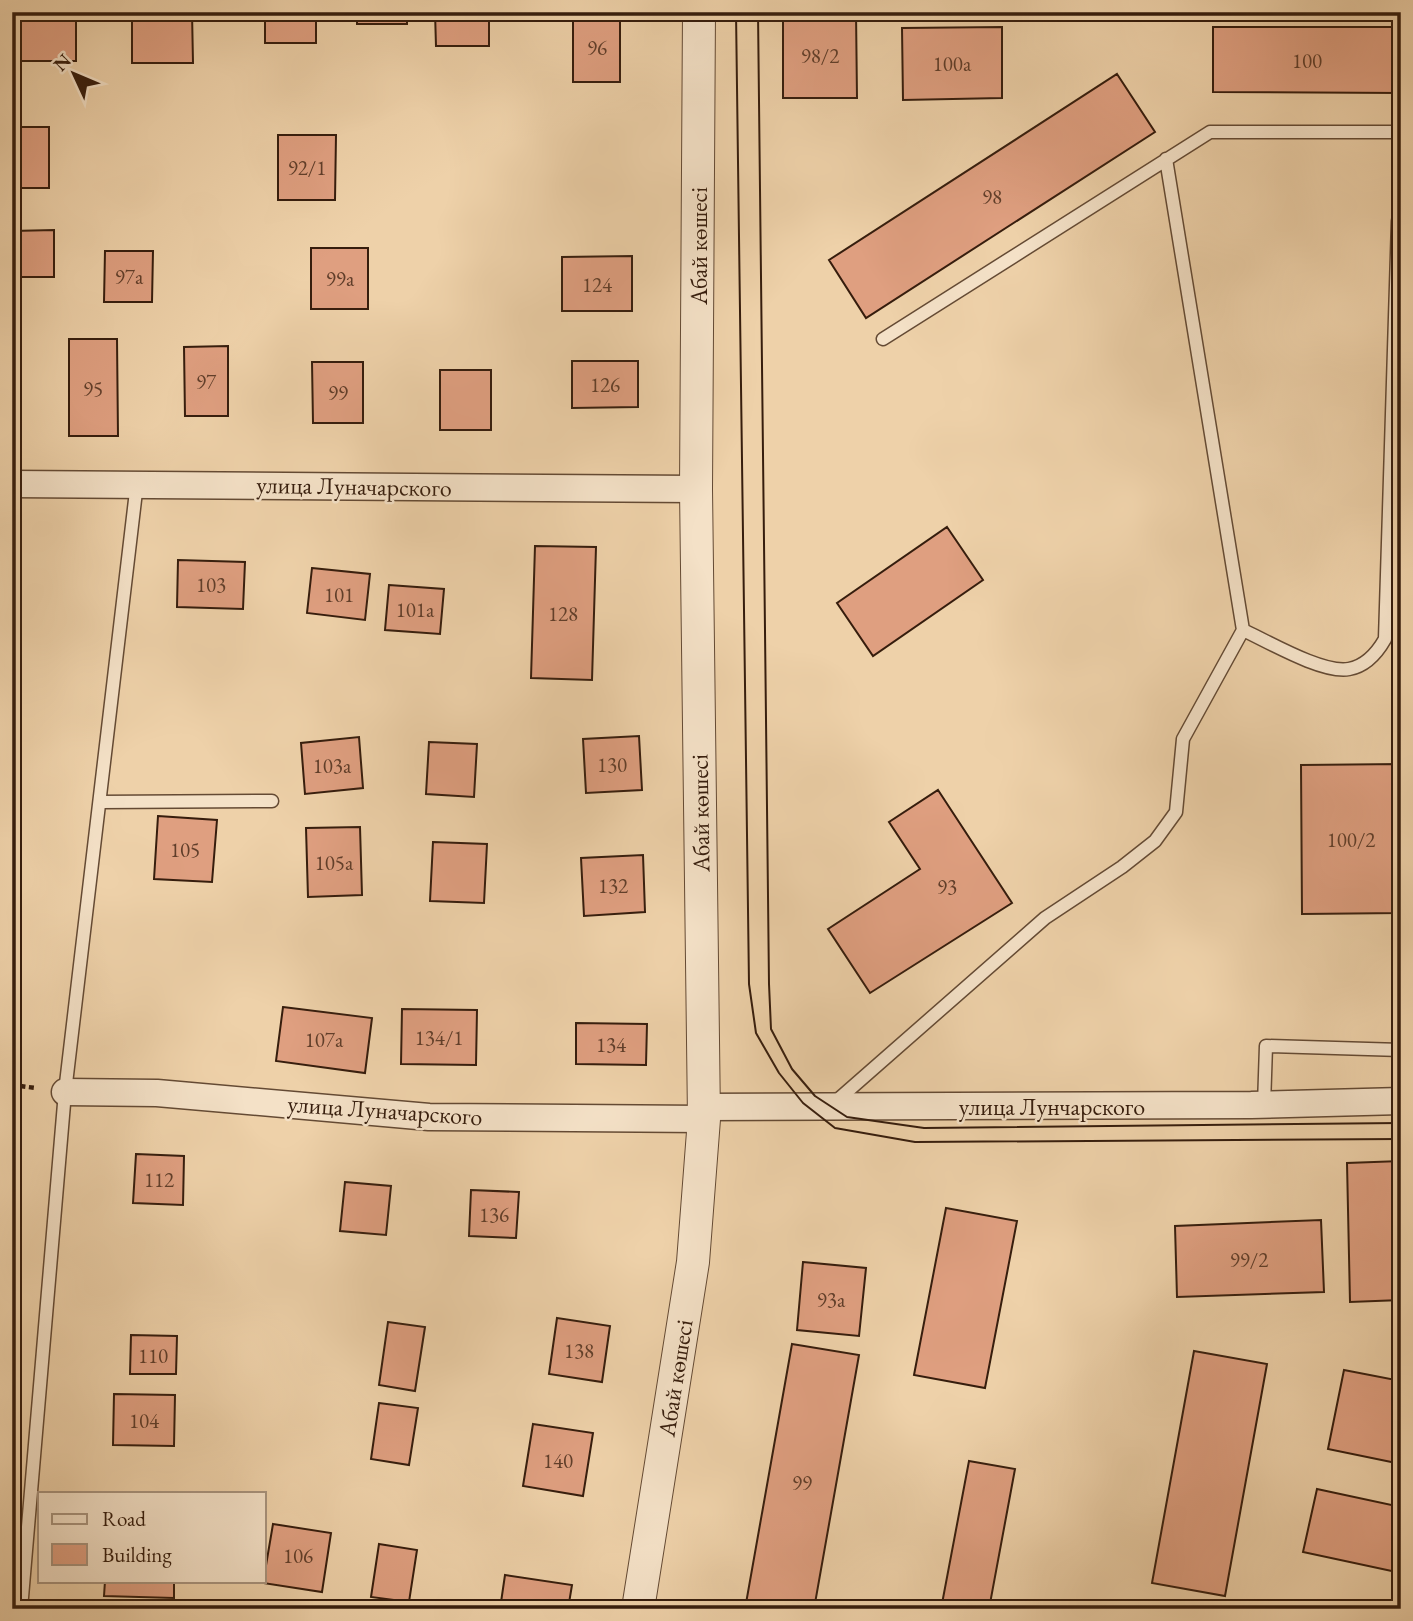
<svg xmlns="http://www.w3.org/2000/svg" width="1413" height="1621" font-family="'EB Garamond',serif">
	<rect width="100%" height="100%" fill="#eed1a9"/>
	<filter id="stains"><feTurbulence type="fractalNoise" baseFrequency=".00286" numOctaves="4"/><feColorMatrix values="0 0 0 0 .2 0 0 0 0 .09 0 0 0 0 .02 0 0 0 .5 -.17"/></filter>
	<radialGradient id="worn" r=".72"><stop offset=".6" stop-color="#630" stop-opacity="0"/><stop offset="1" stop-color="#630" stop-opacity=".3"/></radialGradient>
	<!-- building -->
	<path fill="#df9f80" stroke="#361d0d" stroke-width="2" d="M21,12H76V61H21Z
		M132,12H192L193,63H132Z
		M265,12H316V43H265Z
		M357,12H407V24H357Z
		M435,12H489V46H436Z
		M573,12H620V82H573Z
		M783,12H856L857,98H783Z
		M1002,27V98L903,100L902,28Z
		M1213,27H1401V93L1213,92Z
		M1117,74L1155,132L866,318L829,260Z
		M12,127H49V188H12Z
		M278,135H336L335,200H278Z
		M54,230V277H12V231Z
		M311,248H368V309H311Z
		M105,251H153L152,302H104Z
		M632,256V311H562V257Z
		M69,339H117L118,436H69Z
		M228,346V416H185L184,347Z
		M572,361H638V407L572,408Z
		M312,362H363V423H313Z
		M440,370H491V430H440Z
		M947,527L983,580L873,656L837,603Z
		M535,546L596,547L592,680L531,678Z
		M178,560L245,562L243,609L177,607Z
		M312,568L370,574L365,620L307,613Z
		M389,585L444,589L440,634L385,630Z
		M639,736L642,790L586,793L583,739Z
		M359,737L363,788L305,794L301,743Z
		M429,742L477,744L474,797L426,794Z
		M1401,764V913L1302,914L1301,765Z
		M938,790L1012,903L870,993L828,929L920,869L889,822Z
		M158,816L217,820L212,882L154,879Z
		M360,827L362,895L308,897L306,828Z
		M433,842L487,844L484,903L430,901Z
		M643,855L645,912L584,916L581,858Z
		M283,1007L372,1018L365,1073L276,1061Z
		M402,1009L477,1010L476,1065L401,1064Z
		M576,1023L647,1024L646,1065L576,1064Z
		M136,1154L184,1156L183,1205L133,1203Z
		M1401,1161V1300L1350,1302L1347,1163Z
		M345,1182L391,1186L386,1235L340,1231Z
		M471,1190L519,1192L516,1238L469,1236Z
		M946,1208L1017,1221L985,1388L914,1375Z
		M1321,1220L1324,1292L1177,1297L1175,1226Z
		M803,1262L866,1268L859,1336L797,1330Z
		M557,1318L610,1326L602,1382L549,1374Z
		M388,1322L425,1327L415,1391L379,1385Z
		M131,1335L177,1336L176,1374H130Z
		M792,1344L859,1355L814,1609H745Z
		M1194,1351L1267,1364L1225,1596L1152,1583Z
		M1344,1370L1401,1381V1464L1328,1449Z
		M114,1394L175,1395L174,1446L113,1445Z
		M379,1403L418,1408L409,1465L371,1459Z
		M533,1424L593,1433L583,1496L523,1486Z
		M969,1461L1015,1469L989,1609H941Z
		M1317,1489L1401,1507V1573L1303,1552Z
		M273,1524L331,1533L322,1592L263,1583Z
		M379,1544L417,1550L409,1602L371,1597Z
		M505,1575L572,1585L568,1609H500Z
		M105,1581H174V1598L104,1596Z"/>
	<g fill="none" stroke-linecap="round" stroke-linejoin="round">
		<defs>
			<path id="service" d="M883,339L1210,132H1401
				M1243,630C1267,641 1323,674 1349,669C1366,666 1377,653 1385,639L1398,221H1401
				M100,802L272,801
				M833,1104L1045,918L1122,867L1155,841L1176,812L1183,739L1243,630L1166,159
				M1264,1105L1266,1046L1401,1050
				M21,1609L65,1092L137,483"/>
			<path id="minor" d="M12,484L696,489
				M65,1092L157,1093L429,1117L704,1119
				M704,1107L1251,1105L1401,1101"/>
			<path id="tertiary" d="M638,1609L693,1262L704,1119L696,489L699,12"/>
		</defs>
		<!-- service casing -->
		<use href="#service" stroke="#644a34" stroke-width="15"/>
		<!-- minor casing -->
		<use href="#minor" stroke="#644a34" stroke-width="29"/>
		<!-- tertiary casing -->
		<use href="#tertiary" stroke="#644a34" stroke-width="34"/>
		<!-- path -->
		<path stroke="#361d0d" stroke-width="4.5" stroke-dasharray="5 3.5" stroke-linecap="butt" d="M12,1085L36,1088"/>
		<!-- service -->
		<use href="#service" stroke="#f4e1c7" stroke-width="12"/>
		<!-- minor -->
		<use href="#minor" stroke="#f4e1c7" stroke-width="26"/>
		<!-- tertiary -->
		<use href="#tertiary" stroke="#f4e1c7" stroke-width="32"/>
		<!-- tram -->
		<path stroke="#361d0d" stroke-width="2" d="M736,12L749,984L756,1033L779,1073L803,1103L835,1128L915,1142L1401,1139
			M758,12L769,984L771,1029L792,1069L815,1096L847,1117L924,1128L1401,1123"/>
	</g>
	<g text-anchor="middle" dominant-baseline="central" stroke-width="5" stroke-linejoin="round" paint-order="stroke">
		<!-- number labels -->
		<g font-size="21" fill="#603e2a">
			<text x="597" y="47">96</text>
			<text x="820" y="55">98/2</text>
			<text x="1307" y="60">100</text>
			<text x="952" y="63">100а</text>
			<text x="307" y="167">92/1</text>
			<text x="992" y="196">98</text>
			<text x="129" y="276">97а</text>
			<text x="340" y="278">99а</text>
			<text x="597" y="284">124</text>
			<text x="206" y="381">97</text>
			<text x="605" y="384">126</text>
			<text x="93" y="388">95</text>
			<text x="338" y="392">99</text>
			<text x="211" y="584">103</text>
			<text x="339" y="594">101</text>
			<text x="415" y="609">101а</text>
			<text x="563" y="613">128</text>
			<text x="612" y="764">130</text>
			<text x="332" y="765">103а</text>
			<text x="1351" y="839">100/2</text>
			<text x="185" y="849">105</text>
			<text x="334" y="862">105а</text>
			<text x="613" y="885">132</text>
			<text x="947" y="886">93</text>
			<text x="439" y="1037">134/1</text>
			<text x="324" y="1039">107а</text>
			<text x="611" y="1044">134</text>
			<text x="159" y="1179">112</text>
			<text x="494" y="1214">136</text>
			<text x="1249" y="1259">99/2</text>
			<text x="831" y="1299">93а</text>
			<text x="579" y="1350">138</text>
			<text x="153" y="1355">110</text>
			<text x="144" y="1420">104</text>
			<text x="558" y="1460">140</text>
			<text x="802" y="1482">99</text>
			<text x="298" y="1555">106</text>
		</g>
		<!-- street labels -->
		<g font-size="24" fill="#361d0d" stroke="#f4e1c7">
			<text transform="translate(698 246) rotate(-90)">Абай көшесі</text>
			<text transform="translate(354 486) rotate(1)">улица Луначарского</text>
			<text transform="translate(700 813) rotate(-91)">Абай көшесі</text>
			<text x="1052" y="1106">улица Лунчарского</text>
			<text transform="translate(385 1110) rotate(4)">улица Луначарского</text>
			<text transform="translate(675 1378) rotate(-81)">Абай көшесі</text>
		</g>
	</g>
	<!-- margin -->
	<rect width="1413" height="1621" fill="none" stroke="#eed1a9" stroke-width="42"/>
	<rect x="14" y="14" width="1385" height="1593" fill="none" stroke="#361d0d" stroke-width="3.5"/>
	<rect x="21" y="21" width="1371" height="1579" fill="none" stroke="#361d0d" stroke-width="2"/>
	<!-- legend -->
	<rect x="38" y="1492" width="228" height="91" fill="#f4e1c7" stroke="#a8937d" stroke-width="2"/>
	<rect x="52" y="1514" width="35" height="10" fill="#f4e1c7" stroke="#a8937d" stroke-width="2"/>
	<text x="102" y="1526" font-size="21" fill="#361d0d">Road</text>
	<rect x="52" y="1544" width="35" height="21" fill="#df9f80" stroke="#a8937d" stroke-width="2"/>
	<text x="102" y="1562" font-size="21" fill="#361d0d">Building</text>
	<!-- north arrow -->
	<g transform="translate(74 74) rotate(314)" stroke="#f4e1c7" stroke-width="5" paint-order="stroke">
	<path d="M0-5L12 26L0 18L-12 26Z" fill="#361d0d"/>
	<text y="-10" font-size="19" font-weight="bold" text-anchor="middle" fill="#361d0d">N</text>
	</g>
	<rect width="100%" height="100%" filter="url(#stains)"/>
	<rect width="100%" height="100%" fill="url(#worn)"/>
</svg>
